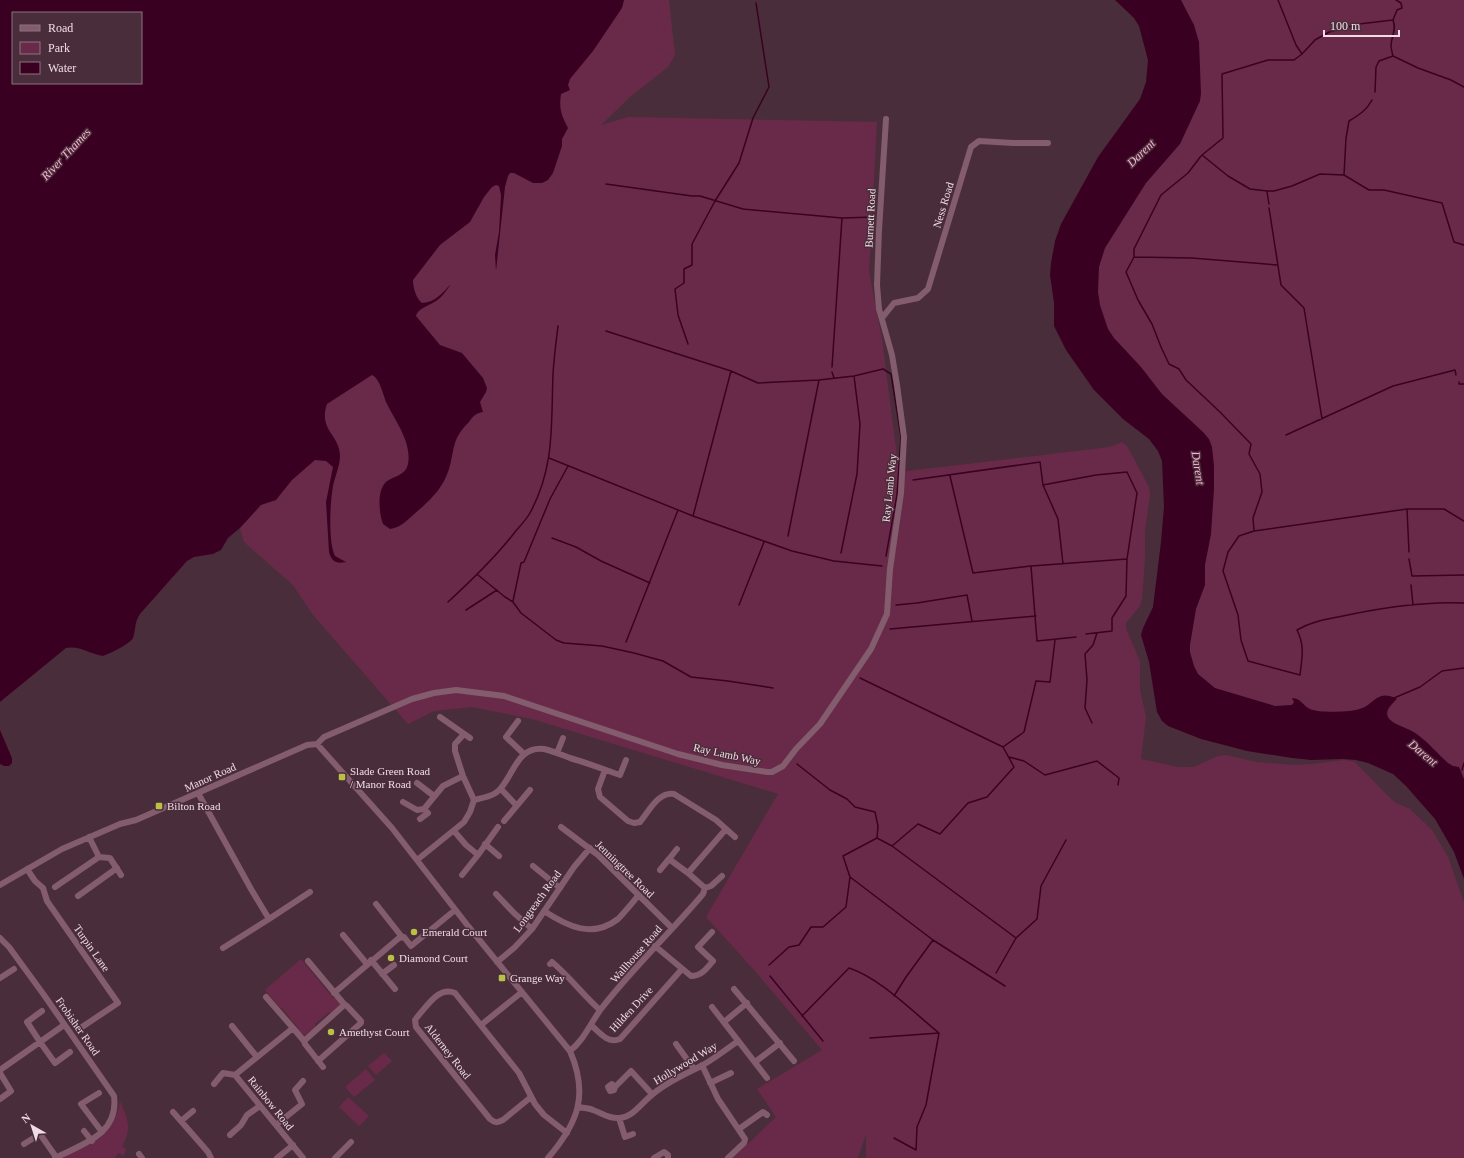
<svg xmlns="http://www.w3.org/2000/svg" width="1464" height="1158" font-family="'Times New Roman',serif">
	<rect width="100%" height="100%" fill="#4a2d3a"/>
	<!-- green -->
	<path fill="#692a4a" d="M541,0H669L675,55L668,67L630,97L601,125L628,117L877,122L869,272L882,339L899,472L1110,447L1122,442L1127,446L1149,487L1150,495L1145,530V559L1142,599L1140,606L1126,623V629L1140,661V690L1146,717L1141,759L1177,767H1194L1218,756L1226,755L1256,762L1294,765L1312,764L1345,760L1355,762L1387,795L1396,803L1410,809L1432,830L1448,857L1464,902V1158H866V1134L858,1158H733L776,1117L757,1089L822,1050L755,971L706,917L778,794L532,719L472,707L434,711L408,724L313,615L293,585L244,542L240,528L228,538L221,550L213,554L194,557L187,561L140,614C134,623 136,630 133,638C130,644 109,654 103,656C91,654 78,645 66,648L0,702Z
		M1170,0H1464V823L1446,791L1189,693L1181,439L1096,363L1080,267L1172,118Z
		M301,959L333,998H337L340,1003L339,1006L331,1013H328L315,1024V1027L305,1035L301,1034L298,1030V1028L282,1008H280L265,990Z
		M384,1053L392,1061L376,1075L368,1066Z
		M366,1069L375,1080L354,1097L345,1087Z
		M348,1097L369,1116L359,1126L339,1107Z
		M120,1101C127,1118 133,1128 122,1146L126,1149L124,1156L118,1153L115,1158H60C91,1144 113,1140 120,1101Z"/>
	<!-- water -->
	<path fill="#3a0021" fill-rule="evenodd" d="M0,0H624L622,8L593,51L570,79L568,85L570,90L561,94C559,109 561,114 568,128L562,139V146L553,173L548,180L542,183H533L514,173H510L508,176L505,187L496,271L495,255L499,232L501,195L499,186L496,185L492,187L484,197L470,222L440,245L413,280C413,288 416,298 422,303C436,302 442,293 451,284C446,291 442,297 436,301C429,306 418,308 416,316L440,345L462,353L483,378L487,388L486,392L480,402L483,412C476,413 473,416 469,422C463,428 458,434 455,443C451,456 452,466 444,481C437,494 425,505 413,515C407,521 399,528 390,529L383,524C379,513 377,492 385,483C393,475 405,477 408,464C412,443 396,422 387,404C383,396 381,380 372,375L327,404C318,430 340,435 340,456C340,466 335,476 333,486C330,503 328,541 335,556L346,562C336,564 332,562 329,552L326,502L333,467L326,461L315,460L292,480L276,500L261,505L240,528L228,538L221,550L213,554L194,557L187,561L140,614C134,623 136,630 133,638C130,644 109,654 103,656C91,654 78,645 66,648L0,702ZM13,13H141V83H13Z
		M1115,0H1181L1194,25L1199,42L1201,94L1200,101L1180,144L1146,183L1105,248L1099,267L1098,292L1100,305L1108,329L1114,338L1141,367L1162,394L1203,432L1209,439L1212,447L1214,466V489L1211,534L1205,565V585L1196,609L1190,645V652L1194,666L1198,674L1215,688L1275,706L1292,705L1294,702L1292,698C1302,699 1302,705 1310,709C1319,713 1346,712 1356,710C1375,707 1375,688 1397,699C1370,723 1406,724 1418,735C1429,743 1438,754 1448,763L1453,766L1459,767L1464,779V879L1454,852L1435,819L1406,786L1393,774L1368,763L1356,760L1343,759L1311,760L1292,758L1247,751L1201,739L1168,726L1162,721L1157,712L1149,662L1141,635L1143,628L1153,607L1161,542L1164,507L1162,461L1158,451L1149,439L1123,419L1094,390L1066,350L1054,326V303L1050,275L1051,263L1055,241L1061,224L1098,157L1140,99L1146,82L1148,60L1139,26L1134,18Z
		M0,730L12,758V763L9,766H4L0,764Z"/>
	<g fill="none" stroke-linecap="round" stroke-linejoin="round">
		<!-- stream -->
		<path stroke="#3a0021" stroke-width="1.5" d="M1278,0L1296,45L1302,54
			M1396,0L1401,3L1402,8L1397,10L1393,20L1359,24L1329,32L1315,40L1302,54L1294,60H1268L1222,74L1223,138L1202,155L1228,176L1250,189L1267,191H1274L1292,186L1320,174L1344,175L1369,190H1384L1442,203L1454,242L1464,245
			M1393,56L1418,68L1451,80L1464,87
			M1375,92L1376,67L1379,61L1393,56C1392,52 1391,49 1391,46C1391,36 1397,31 1393,20
			M1201,156L1188,173L1161,195L1134,249V257L1192,258L1277,265
			M1344,175L1346,138L1349,121C1359,115 1367,110 1372,100
			M606,184L692,196H700L743,209L842,218L874,217
			M1267,192L1269,204
			M1269,208L1281,285L1304,308L1322,419
			M1134,257L1126,272L1138,300L1152,324L1161,347L1169,364L1179,369L1186,380L1220,412L1251,444L1249,454L1260,474L1262,492L1253,518L1254,530
			M606,331L731,371L758,383L819,380L854,376L883,369L891,374L901,437L897,495L886,556
			M688,344L678,315L675,289L684,283V269L692,265V244L715,201L739,163L753,118L769,87L756,3
			M832,367L842,218
			M832,372L834,378
			M1459,382V384H1464
			M1286,435L1393,386L1455,370L1456,375
			M549,458L693,516L792,551L834,561L882,566
			M950,476L973,573L1031,566L1127,559
			M913,480L1040,462L1043,485L1058,519L1063,564
			M1043,485L1096,475L1127,472L1137,493L1127,559L1126,596L1112,618V631L1086,634
			M1407,509L1409,552
			M693,516L731,371
			M1464,521L1444,509H1407L1254,531L1239,536L1228,552L1223,571L1238,615L1241,640L1248,661L1300,675C1302,657 1305,646 1297,630C1310,622 1323,620 1338,617C1379,608 1422,601 1464,603
			M788,536L819,380
			M552,538L576,547L601,561L650,583
			M841,553L857,474L860,424L854,376
			M1409,559L1412,576L1464,575
			M1031,566L1037,641L1076,637
			M478,575L505,597L513,602L521,613L556,640L564,643L602,646L634,653L663,661L691,677L728,681L773,688
			M1411,585L1413,605
			M513,601L521,563L524,562L550,499L568,466
			M448,602C472,580 495,558 515,532C520,526 526,520 530,513C555,467 551,425 553,374C554,358 556,342 558,326
			M739,605L764,542
			M896,605L917,603L967,595L972,621
			M466,610L497,590
			M890,629L1036,616
			M626,642L678,510
			M860,678L1003,747L1014,767L987,797L968,803L940,834L918,824L892,846
			M1394,698L1420,687L1442,671L1464,668
			M1092,723L1085,708L1087,680L1085,654L1093,645L1097,633
			M1003,747L1024,732L1036,681L1050,682L1055,640
			M1009,757L1024,761L1045,775L1097,761L1119,778L1118,785
			M1462,770L1464,763
			M877,838L892,846L1016,938
			M850,877L933,940L1005,986
			M769,965L789,947L799,945L811,927H823L846,907L850,877L843,856L877,838L878,826L875,812L855,807L847,799L830,790L797,764
			M996,973L1016,938L1037,919L1041,886L1066,840
			M770,976L823,1041
			M894,996L906,977L933,940
			M802,1016L849,968C880,978 913,1012 939,1033L926,1105L917,1127L916,1150L894,1138
			M870,1038L939,1033"/>
		<!-- minor -->
		<path stroke="#835c6d" stroke-width="6" d="M882,318L894,303L918,298L928,289L971,147L979,141L1013,143H1048
			M440,717L470,738
			M518,721L506,737L524,754
			M317,744L392,828L468,926L570,1051C589,1095 578,1123 548,1158
			M557,753L563,738
			M605,770L598,789L600,797L628,821L634,823L640,822C649,811 659,791 674,794L716,820L735,837
			M417,783L434,796
			M501,789L516,805
			M198,793L251,889L269,919L310,892
			M474,800C483,798 495,796 501,788C514,773 518,746 544,749C553,751 562,755 570,758C587,763 603,769 620,775L626,760
			M403,802L417,810L424,809
			M420,819L428,813L424,809L443,786L463,776
			M504,821L530,790
			M561,827L598,855L672,928
			M454,831L466,845L478,855L462,875
			M89,837L99,857L110,858L121,875
			M485,844L499,856
			M478,855L498,827
			M669,859L677,849
			M417,860L464,822L470,812L474,800L463,776L455,751V744L464,734
			M533,866L560,888
			M27,869L35,881L43,888L47,901L118,1003L82,1027
			M660,870L669,859L688,873
			M0,885L62,849L120,824L136,820L152,813L307,745L317,744L324,737L412,699L434,693L456,690L504,696L678,754L722,765L767,772H772L783,766L796,749L820,724L871,649L887,614L890,569L901,493L904,437L897,385L892,355L879,309L877,285L879,230L886,119
			M55,887L99,857
			M705,888L688,873L726,829
			M496,894L514,913L532,929
			M78,896L117,868
			M376,904L402,937
			M544,911C567,926 592,939 618,919C625,912 632,903 638,896
			M343,935L367,964
			M0,938L9,947L44,995L114,1096C119,1135 82,1144 55,1158
			M655,946L691,976C702,976 707,968 713,961L698,947L712,932
			M223,948L269,919
			M371,960L395,989
			M308,961L344,1004L347,1006L361,1021V1023L318,1061
			M497,962L514,948L532,929L574,867L590,848
			M550,964L552,962C570,977 583,995 600,1010
			M382,974L394,965
			M0,978L14,969
			M734,989L794,1061
			M334,993L399,938L404,937L411,946L455,910
			M266,997L293,1028
			M712,1007L767,1078
			M42,1011L27,1022L40,1042L64,1025
			M724,1022L747,1003
			M481,1025L522,992
			M591,1025C600,1033 608,1044 620,1039L682,969
			M232,1026L257,1057
			M304,1041L305,1044L323,1067
			M676,1044L694,1069
			M570,1051C584,1040 590,1024 601,1009C632,969 670,933 703,894L705,888L711,886L722,876
			M755,1062L780,1043
			M702,1065L718,1099L745,1139L744,1143L728,1158
			M0,1070L40,1042L55,1063L70,1052
			M0,1073L11,1091L0,1099
			M710,1083L731,1073
			M214,1084L223,1073L235,1075
			M615,1087L612,1084L608,1087L610,1091L614,1090L615,1087L631,1071L652,1094
			M99,1093L81,1104L102,1132
			M531,1097L503,1120C497,1123 495,1123 490,1119L416,1027L415,1020L418,1016C428,1005 439,986 455,993L519,1073L535,1104L544,1115L567,1133
			M578,1107C583,1108 589,1108 593,1110C602,1113 609,1119 619,1118C634,1117 642,1102 653,1094C668,1081 686,1074 703,1065C715,1058 727,1049 738,1041
			M173,1112L208,1152L211,1158
			M619,1118L625,1137L633,1134
			M181,1121L193,1111
			M276,1125L302,1104L295,1090L303,1081
			M739,1129L763,1112L767,1115
			M84,1131L92,1141
			M230,1135L241,1125L247,1115L260,1106
			M24,1144L40,1134L56,1157
			M139,1154L142,1158
			M277,1158L293,1145
			M303,1158L235,1075L293,1028L304,1041L343,1006L344,1004
			M335,1158L351,1142
			M654,1158L664,1152L668,1155V1158"/>
	</g>
	<!-- markers -->
	<g fill="#b9c046" stroke="#4a2d3a" stroke-width="1.5">
		<rect x="338" y="773" width="8" height="8" rx="2"/>
		<rect x="155" y="802" width="8" height="8" rx="2"/>
		<circle cx="414" cy="932" r="4"/>
		<circle cx="391" cy="958" r="4"/>
		<rect x="498" y="974" width="8" height="8" rx="2"/>
		<circle cx="331" cy="1032" r="4"/>
	</g>
	<g text-anchor="middle" dominant-baseline="central" stroke-width="3" stroke-linejoin="round" paint-order="stroke">
		<!-- street labels -->
		<g font-size="11" fill="#f0dce4" stroke="#4a2d3a">
			<text transform="translate(943 205) rotate(-73)">Ness Road</text>
			<text transform="translate(870 218) rotate(-87)">Burnett Road</text>
			<text transform="translate(889 488) rotate(-84)">Ray Lamb Way</text>
			<text transform="translate(727 754) rotate(12)">Ray Lamb Way</text>
			<text transform="translate(210 777) rotate(-24)">Manor Road</text>
			<text transform="translate(625 869) rotate(44)">Jenningtree Road</text>
			<text transform="translate(537 901) rotate(-54)">Longreach Road</text>
			<text transform="translate(92 948) rotate(55)">Turpin Lane</text>
			<text transform="translate(636 954) rotate(-49)">Wallhouse Road</text>
			<text transform="translate(631 1009) rotate(-47)">Hilden Drive</text>
			<text transform="translate(78 1026) rotate(55)">Frobisher Road</text>
			<text transform="translate(448 1051) rotate(52)">Alderney Road</text>
			<text transform="translate(685 1063) rotate(-31)">Hollywood Way</text>
			<text transform="translate(271 1103) rotate(51)">Rainbow Road</text>
		</g>
		<!-- poi labels -->
		<g font-size="11" fill="#f0dce4" stroke="#4a2d3a" text-anchor="start">
			<text x="350" y="771">Slade Green Road<tspan x="350" dy="13">/ Manor Road</tspan></text>
			<text x="167" y="806">Bilton Road</text>
			<text x="422" y="932">Emerald Court</text>
			<text x="399" y="958">Diamond Court</text>
			<text x="510" y="978">Grange Way</text>
			<text x="339" y="1032">Amethyst Court</text>
		</g>
		<!-- water labels -->
		<g font-size="12" font-style="italic" fill="#fcb3d3" stroke="#4a2d3a">
			<text transform="translate(1141 153) rotate(-44)">Darent</text>
			<text transform="translate(66 154) rotate(-47)">River Thames</text>
			<text transform="translate(1198 468) rotate(81)">Darent</text>
			<text transform="translate(1423 753) rotate(40)">Darent</text>
		</g>
	</g>
	<!-- legend -->
	<rect x="12" y="12" width="130" height="72" fill="#4a2d3a" stroke="#8c737e"/>
	<rect x="20" y="25" width="20" height="6" fill="#835c6d" stroke="#8c737e"/>
	<text x="48" y="32" font-size="12" fill="#f0dce4">Road</text>
	<rect x="20" y="42" width="20" height="12" fill="#692a4a" stroke="#8c737e"/>
	<text x="48" y="52" font-size="12" fill="#f0dce4">Park</text>
	<rect x="20" y="62" width="20" height="12" fill="#3a0021" stroke="#8c737e"/>
	<text x="48" y="72" font-size="12" fill="#f0dce4">Water</text>
	<!-- north arrow -->
	<g transform="translate(32 1126) rotate(321)" stroke="#4a2d3a" stroke-width="3" paint-order="stroke">
	<path d="M0-3L7 15L0 10L-7 15Z" fill="#f0dce4"/>
	<text y="-6" font-size="11" font-weight="bold" text-anchor="middle" fill="#f0dce4">N</text>
	</g>
	<!-- scale -->
	<path d="M1324 30v6h75v-6" fill="none" stroke="#f0dce4" stroke-width="2"/>
	<text x="1330" y="30" font-size="12" fill="#f0dce4" stroke="#4a2d3a" stroke-width="3" paint-order="stroke">100 m</text>
</svg>
